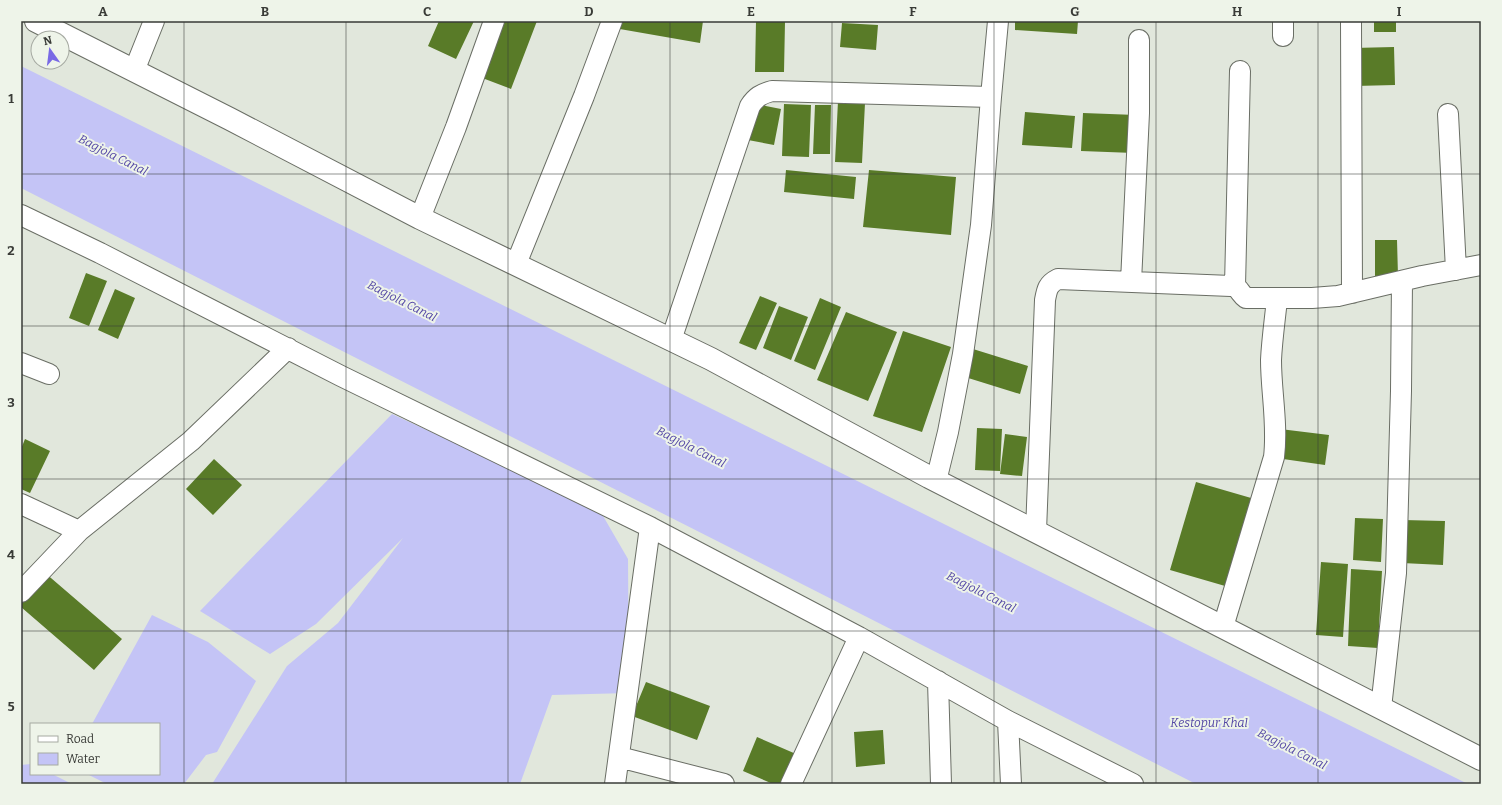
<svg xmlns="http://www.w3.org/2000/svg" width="1502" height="805" font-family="Bitter,serif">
	<rect width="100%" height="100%" fill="#e1e7dc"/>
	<!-- water -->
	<path fill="#c4c4f6" d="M21,66L1468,784H1196L21,188Z
		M392,414L599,509L628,559L629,693L552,695L520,784H212L287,666L338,623L403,538L316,624L270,654L200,611Z
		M152,615L208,642L256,681L217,752L206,755L184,784H107L87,774H159V724H92Z
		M31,764V774H52L72,784H21V765Z"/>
	<!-- building -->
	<path fill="#597b28" d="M439,21H474L456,59L428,46Z
		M498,21H537L511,89L477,76Z
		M616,21H703L700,43L614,28Z
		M756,21L785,22L784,72H755Z
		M1015,21H1078L1077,34L1015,30Z
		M1374,21H1396V32H1374Z
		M842,23L878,25L876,50L840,47Z
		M1394,47L1395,85L1355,86L1353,48Z
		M838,101L865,103L862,163L835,162Z
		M755,104L781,109L774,145L748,140Z
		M784,104L811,105L809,157L782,156Z
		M815,105H831L830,154H813Z
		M1025,112L1075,116L1072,148L1022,145Z
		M1083,113L1136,115L1134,153L1081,151Z
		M786,170L856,177L854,199L784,192Z
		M869,170L956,177L951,235L863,227Z
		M1375,240H1397L1398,276L1375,277Z
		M86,273L107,281L89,326L69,318Z
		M115,289L135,298L118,339L98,330Z
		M760,296L777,303L756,350L739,343Z
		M820,298L841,307L815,370L794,361Z
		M779,306L808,317L791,360L763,348Z
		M846,312L897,332L868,401L817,380Z
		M903,331L951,347L922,432L873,416Z
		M973,349L1028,366L1020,394L965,377Z
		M977,428L1002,429L1000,471L975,470Z
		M1280,429L1329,435L1325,465L1276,458Z
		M1005,434L1027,437L1022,476L1000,474Z
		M25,439L50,451L30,493L21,489V449Z
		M214,459L242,485L213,515L186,489Z
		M1196,482L1258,500L1232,588L1170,570Z
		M1355,518L1383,519L1381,562L1353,560Z
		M1403,520L1445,521L1443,565L1402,563Z
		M1321,562L1348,564L1343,637L1316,635Z
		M1351,569L1382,571L1378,648L1348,646Z
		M44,572L122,639L94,670L21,607V598Z
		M646,682L710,706L697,740L632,716Z
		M883,730L885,764L856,767L854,732Z
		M757,737L796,754L783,784H773L743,771Z"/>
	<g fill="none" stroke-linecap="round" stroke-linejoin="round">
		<defs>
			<path id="street" d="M1283,21V36
				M1351,21L1352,293
				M134,71L154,21
				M1448,114L1456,270
				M21,215L100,253L341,376L650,527L859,637L1008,721L1133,784
				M420,218L456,127L494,21
				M516,264L584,96L612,21
				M1131,282L1139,113V40
				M1235,286L1240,71
				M671,340L750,106C756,97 761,94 772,91L991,97L998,21
				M21,363L49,374
				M936,481L948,432L963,354L981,225L991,97
				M21,504L79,531
				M1036,531L1045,300C1047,289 1048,284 1058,279L1231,286C1239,286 1240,294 1246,298H1312L1338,296L1422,276L1481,265
				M21,592L79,531L191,441L288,348
				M1223,627L1274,457C1278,424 1271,392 1271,360C1272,339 1275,319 1277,299
				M938,681L941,784
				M1381,708L1396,573L1401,391L1402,281
				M1008,721L1011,784
				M619,757L724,784
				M615,784L650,527
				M791,784L859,637"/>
			<path id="secondary" d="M36,21L230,119L420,218L711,359L929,477L1481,759"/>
		</defs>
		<!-- street casing -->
		<use href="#street" stroke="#6a6e65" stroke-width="22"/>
		<!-- secondary casing -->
		<use href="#secondary" stroke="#6a6e65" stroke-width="24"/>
		<!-- street -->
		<use href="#street" stroke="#fff" stroke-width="20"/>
		<!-- secondary -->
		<use href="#secondary" stroke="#fff" stroke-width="22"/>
	</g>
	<!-- grid -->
	<path fill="none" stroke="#393b37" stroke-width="1" stroke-opacity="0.55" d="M184,21V784M346,21V784M508,21V784M670,21V784M832,21V784M994,21V784M1156,21V784M1318,21V784M21,174H1481M21,326H1481M21,479H1481M21,631H1481"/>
	<g text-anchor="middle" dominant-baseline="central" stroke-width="4" stroke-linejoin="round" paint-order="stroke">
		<!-- water labels -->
		<g font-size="12" font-style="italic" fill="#5346a5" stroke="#eef4e9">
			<text transform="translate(113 155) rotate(27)">Bagjola Canal</text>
			<text transform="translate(402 301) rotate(27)">Bagjola Canal</text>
			<text transform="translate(691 447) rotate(27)">Bagjola Canal</text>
			<text transform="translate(981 592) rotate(27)">Bagjola Canal</text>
			<text x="1209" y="723">Kestopur Khal</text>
			<text transform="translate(1292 749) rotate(27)">Bagjola Canal</text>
		</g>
	</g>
	<!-- border -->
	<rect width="1502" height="805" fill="none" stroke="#eef4e9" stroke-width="44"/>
	<!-- legend -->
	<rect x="30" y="723" width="130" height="52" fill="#eef4e9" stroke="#a6aaa2"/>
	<rect x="38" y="736" width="20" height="6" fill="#ffffff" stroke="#a6aaa2"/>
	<text x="66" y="743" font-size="12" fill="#393b37">Road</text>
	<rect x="38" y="753" width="20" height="12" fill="#c4c4f6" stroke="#a6aaa2"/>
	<text x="66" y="763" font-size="12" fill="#393b37">Water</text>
	<!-- north arrow -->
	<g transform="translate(50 50) rotate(346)"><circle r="19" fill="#eef4e9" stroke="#a6aaa2"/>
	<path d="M0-3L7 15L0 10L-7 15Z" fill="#796ae5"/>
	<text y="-6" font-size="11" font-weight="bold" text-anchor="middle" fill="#393b37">N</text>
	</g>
	<rect x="22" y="22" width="1458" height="761" fill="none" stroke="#393b37" stroke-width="1.5"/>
	<g font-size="13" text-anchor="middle" font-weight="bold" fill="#393b37">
		<text x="103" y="16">A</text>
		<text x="265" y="16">B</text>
		<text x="427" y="16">C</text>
		<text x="589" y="16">D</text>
		<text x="751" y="16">E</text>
		<text x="913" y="16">F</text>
		<text x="1075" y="16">G</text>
		<text x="1237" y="16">H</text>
		<text x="1399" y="16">I</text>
		<text x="11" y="103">1</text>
		<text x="11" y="255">2</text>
		<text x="11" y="407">3</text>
		<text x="11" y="559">4</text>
		<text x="11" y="711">5</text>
	</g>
</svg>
